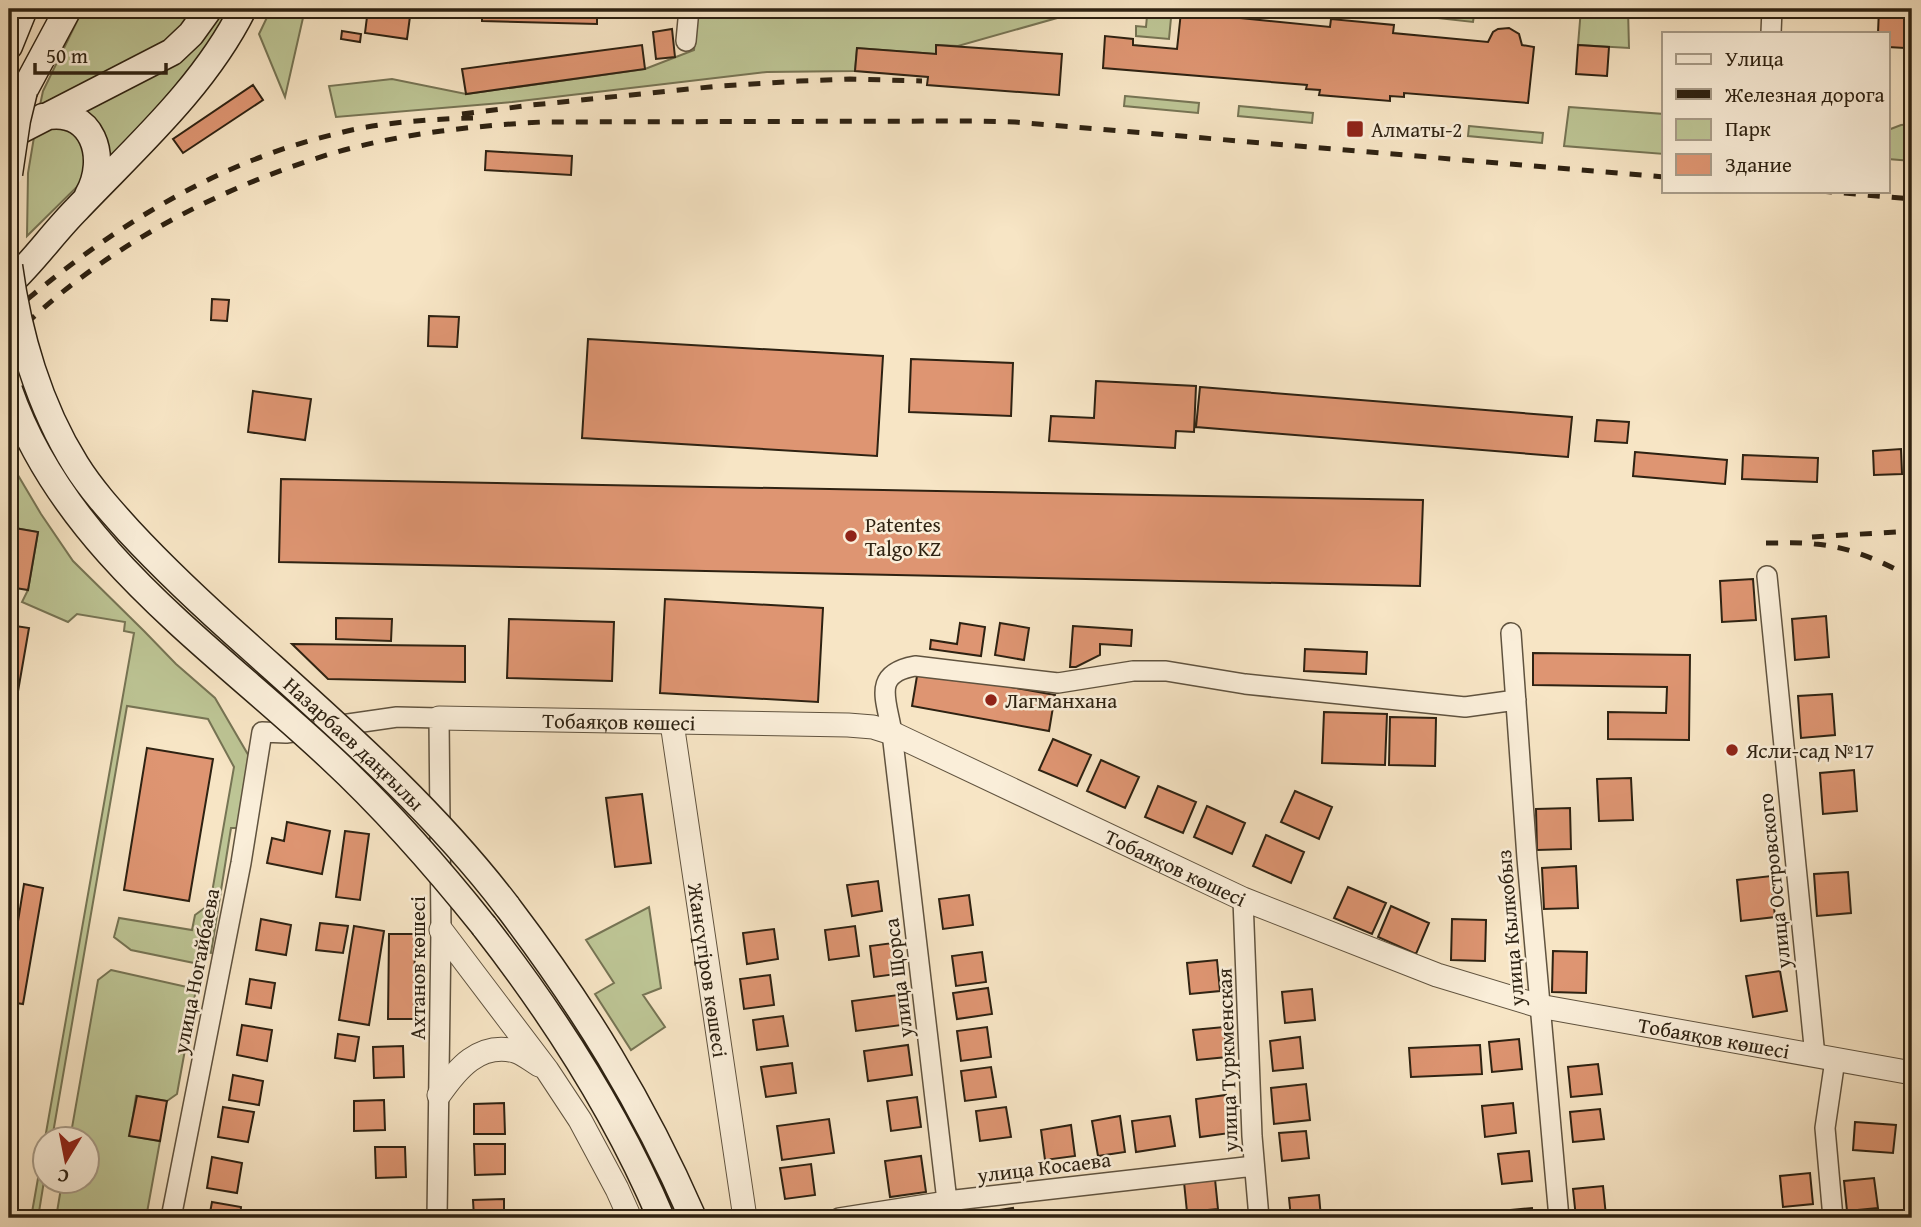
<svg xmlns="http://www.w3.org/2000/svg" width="1921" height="1227" font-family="'Gentium Book Plus',serif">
	<rect width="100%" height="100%" fill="#f7e5c5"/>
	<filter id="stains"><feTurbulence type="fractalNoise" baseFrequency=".00286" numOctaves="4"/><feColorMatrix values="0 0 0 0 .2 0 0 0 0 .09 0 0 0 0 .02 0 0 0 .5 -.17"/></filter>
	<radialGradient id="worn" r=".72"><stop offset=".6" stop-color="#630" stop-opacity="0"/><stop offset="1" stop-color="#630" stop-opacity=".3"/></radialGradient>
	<!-- green -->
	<path fill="#bdc595" stroke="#767454" stroke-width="2" d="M83,9H196L175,35L143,55L40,105L43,91Z
		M219,9H235L226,26L102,172L69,110Z
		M271,9H305L285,97L259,34Z
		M698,9H1089L958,46L937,45L936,54L857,48L855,71L767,72L512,102L336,117L329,86L392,79L466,94L645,69L694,50Z
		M1402,9H1475L1473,22L1401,14Z
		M1581,9H1628L1629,48L1578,45Z
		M1147,16L1171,18L1169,39L1136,36V26L1146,27Z
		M1125,96L1199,103L1198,113L1124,106Z
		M1239,106L1313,113L1312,123L1238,116Z
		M1569,107L1664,114V154L1564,146Z
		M1912,124V161L1888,159V130L1901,125Z
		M36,125L79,131L88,176L27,236L28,173Z
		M1469,126L1543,133L1542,143L1468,136Z
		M9,460L41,514L73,561L144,631L176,664L215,698L250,758L239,828H231L211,953L202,952L199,964L131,950L114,937L119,918L192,930L195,915L210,904L234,767L208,719L127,706L52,1139L46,1140L45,1175L38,1218H31L134,633L124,631L125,622L77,614L68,622L22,602L28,590L38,532L9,527Z
		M649,907L661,988L643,995L665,1027L631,1050L595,994L614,983L586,940Z
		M111,970L196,989L177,1094L167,1101L136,1096L130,1136L160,1141L146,1218H56L62,1182H88V1140L70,1139L98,980Z"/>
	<!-- building -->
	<path fill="#de9572" stroke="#2e2212" stroke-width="2" d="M368,9H411L407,39L365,33Z
		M482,9H597V24L482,21Z
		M1199,9H1230L1231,17L1330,27L1331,19L1394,25L1393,33L1488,42L1493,32L1498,29L1509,28L1519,34L1522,45L1534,47L1528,103L1404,93V97L1390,96V101L1319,95L1320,90L1306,89L1307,85L1103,68L1105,36L1133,39V45L1177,49L1181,12L1198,14Z
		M1879,9H1907L1905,48L1888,47V33H1878Z
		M672,29L675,57L656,59L653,32Z
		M342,31L361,34L360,42L341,39Z
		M642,45L645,69L466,94L462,69Z
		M936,45L1062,54L1059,95L927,85L928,77L855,71L857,48L936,54Z
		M1578,45L1609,47L1607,76L1576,74Z
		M253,85L263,100L183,153L173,139Z
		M486,151L572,156L571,175L485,170Z
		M212,299L229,300L227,321L211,320Z
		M429,316L459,317L457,347L428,346Z
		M588,339L883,356L877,456L582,438Z
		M911,359L1013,363L1011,416L909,412Z
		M1096,381L1196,386L1194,432L1176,431L1175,448L1049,441L1051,416L1094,418Z
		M1200,387L1572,417L1568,457L1196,427Z
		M253,391L311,399L305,440L248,432Z
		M1597,420L1629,422L1627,443L1595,441Z
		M1901,449L1902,474L1874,475L1873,451Z
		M1635,452L1727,460L1725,484L1633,476Z
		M1743,455L1818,458L1817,482L1742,479Z
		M281,479L1423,500L1420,586L279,562Z
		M9,527L38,532L28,590L9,587Z
		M1753,579L1756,620L1722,622L1720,581Z
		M665,599L823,608L818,702L660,693Z
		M1826,616L1829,657L1795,660L1792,619Z
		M336,618L392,619L391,641L336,639Z
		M509,619L614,622L612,681L507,678Z
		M960,623L985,627L981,656L930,649L931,640L957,644Z
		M1000,623L1029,628L1024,660L995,655Z
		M9,625L29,628L9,743Z
		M1073,626L1132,630L1131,646L1100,644V655L1076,667H1070Z
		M292,644L465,646V682L328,679Z
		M1305,649L1367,652L1366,674L1304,671Z
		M1533,653L1690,655L1689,740L1608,739V712L1666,713L1667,687L1533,685Z
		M918,670L1055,695L1049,731L912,706Z
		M1832,694L1835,735L1801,738L1798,696Z
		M1324,712L1387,714L1385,765L1322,763Z
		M1390,717L1436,718L1435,766L1389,765Z
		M1053,739L1091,755L1077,786L1039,770Z
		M147,748L213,759L189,901L124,890Z
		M1101,760L1139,777L1125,808L1087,791Z
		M1854,770L1857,811L1823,814L1820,773Z
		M1631,778L1633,820L1599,821L1597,779Z
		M1158,786L1196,802L1183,833L1145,817Z
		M1295,791L1332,807L1319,839L1281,822Z
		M642,794L651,863L615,867L606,798Z
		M1207,806L1245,823L1232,854L1194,837Z
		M1570,808L1571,849L1537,850L1536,809Z
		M287,822L330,831L322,874L267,863L272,838L284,841Z
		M345,831L369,834L360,900L336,897Z
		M1266,835L1304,852L1291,883L1253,866Z
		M1576,866L1578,908L1544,909L1542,868Z
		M1848,872L1851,913L1817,916L1814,874Z
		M1771,876L1775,917L1741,921L1737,880Z
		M878,881L882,911L852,916L847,885Z
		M24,884L43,888L23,1004L9,1002V977Z
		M1348,887L1386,903L1372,934L1334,918Z
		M969,895L973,925L943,929L939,899Z
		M1391,906L1429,923L1416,954L1378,937Z
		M261,919L291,925L286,955L256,950Z
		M1452,919L1486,920L1485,961L1451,960Z
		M320,923L348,926L343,953L316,950Z
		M354,926L384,931L369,1025L339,1020Z
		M855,926L859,956L829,960L825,930Z
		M774,929L778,959L747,964L743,933Z
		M389,934H415L414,1019H388Z
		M900,942L904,973L874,977L870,946Z
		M1553,951L1587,952L1586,993L1552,992Z
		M982,952L986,982L956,986L952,956Z
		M1217,960L1220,991L1190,994L1187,963Z
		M1780,971L1787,1011L1753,1017L1746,976Z
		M770,975L774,1005L744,1009L740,979Z
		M250,979L275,983L271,1008L246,1004Z
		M988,988L992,1014L957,1019L953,993Z
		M1312,989L1315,1020L1285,1023L1282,992Z
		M898,995L902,1025L856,1031L852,1001Z
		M783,1016L788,1046L757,1050L753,1020Z
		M242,1025L272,1030L267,1061L237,1055Z
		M987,1027L991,1057L961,1061L957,1031Z
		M1224,1027L1227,1057L1197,1060L1193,1030Z
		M338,1034L359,1037L355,1061L335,1058Z
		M1300,1037L1303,1068L1273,1071L1270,1041Z
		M1519,1039L1522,1069L1492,1072L1489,1042Z
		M908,1045L912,1075L868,1081L864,1051Z
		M1480,1045L1482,1074L1411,1077L1409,1048Z
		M403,1046L404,1077L374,1078L373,1047Z
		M792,1063L796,1093L766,1097L761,1067Z
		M1598,1064L1602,1094L1571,1097L1568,1067Z
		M991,1067L996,1097L965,1101L961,1071Z
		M233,1075L263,1081L259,1105L229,1100Z
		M1306,1084L1310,1120L1274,1124L1271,1088Z
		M1226,1095L1230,1133L1200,1137L1196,1099Z
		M137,1096L167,1101L160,1141L129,1136Z
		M917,1097L921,1127L891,1131L887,1101Z
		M384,1100L385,1130L354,1131V1101Z
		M504,1103L505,1134H474V1104Z
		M1513,1103L1516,1133L1485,1137L1482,1106Z
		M223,1107L254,1112L248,1142L218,1137Z
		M1006,1107L1011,1137L980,1141L976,1111Z
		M1600,1109L1604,1139L1573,1142L1570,1112Z
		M1120,1116L1125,1152L1098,1156L1092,1121Z
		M1170,1116L1175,1146L1136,1152L1132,1121Z
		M829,1119L834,1153L782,1160L777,1126Z
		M1855,1122L1896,1125L1893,1153L1853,1150Z
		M1071,1125L1075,1156L1045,1160L1041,1130Z
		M1306,1131L1309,1158L1282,1161L1279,1133Z
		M474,1144H505V1174L475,1175Z
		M375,1147H405L406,1177L376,1178Z
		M1529,1151L1532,1181L1502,1184L1498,1154Z
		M921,1156L926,1192L890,1197L885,1161Z
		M212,1157L242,1163L237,1193L207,1188Z
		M811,1164L815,1195L785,1199L780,1168Z
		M1810,1173L1813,1204L1783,1207L1780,1176Z
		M1874,1178L1878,1208L1847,1211L1844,1181Z
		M1215,1179L1218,1209L1187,1212L1184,1182Z
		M1603,1186L1606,1216L1576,1218L1573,1189Z
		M1319,1195L1321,1218H1291L1289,1198Z
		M504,1199V1218H474L473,1200Z
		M212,1202L241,1207L240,1218H209Z
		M1013,1208L1015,1218H979V1213Z
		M1532,1208L1533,1218H1490V1212Z
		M1245,1211V1218H1209V1215Z
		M272,1212L303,1216L302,1218H271Z"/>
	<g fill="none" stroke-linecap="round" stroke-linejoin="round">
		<defs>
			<path id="minor" d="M1771,33L1772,9
				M686,41L689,9
				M1767,576L1815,1056
				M1511,633L1527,858L1559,1218
				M1243,899L1252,1136L1259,1218
				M171,1218L241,863L262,732L286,733L397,717L439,718L441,930L437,1218
				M839,1218L947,1201L1254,1166
				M949,1218L892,733C887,700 871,674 915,666L1058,683L1133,671H1166L1245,684L1465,707L1516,700
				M1833,1218L1825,1128L1835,1060"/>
			<g id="tertiary">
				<path id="s1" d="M439,718L848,725L873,727L892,733L1243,899L1437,975L1539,1006L1912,1073"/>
				<path id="s2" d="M672,723L745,1218"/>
				<path d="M441,930L547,1070L580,1120L617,1189L630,1218"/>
				<path d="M439,1095C457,1069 479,1042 515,1051C523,1053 532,1061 539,1065"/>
			</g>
			<path id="secondary" d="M9,46L24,9
				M24,91L68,9
				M43,117C93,106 109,158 88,195
				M9,136L172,52L191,34L209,9
				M9,284C34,261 53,233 77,209C136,147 204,87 243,9
				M507,906C583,1006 643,1103 693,1218
				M484,926C555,1017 616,1112 661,1218"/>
		</defs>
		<!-- minor casing -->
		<use href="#minor" stroke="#60533f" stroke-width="22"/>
		<!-- tertiary casing -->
		<use href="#tertiary" stroke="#60533f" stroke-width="25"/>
		<!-- secondary casing -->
		<use href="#secondary" stroke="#2e2212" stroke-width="29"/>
		<!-- minor -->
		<use href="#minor" stroke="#faeed9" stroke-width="19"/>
		<!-- tertiary -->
		<use href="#tertiary" stroke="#faeed9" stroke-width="23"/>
		<!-- secondary -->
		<use href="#secondary" stroke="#faeed9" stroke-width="26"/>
		<!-- rail -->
		<path stroke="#2e2212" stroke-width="5" stroke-dasharray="12 12" stroke-linecap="butt" d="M462,114L532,105L719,86L799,81L850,79L922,81
			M1820,191L1912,199
			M9,315C102,234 209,165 331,135C343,132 355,129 367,127C403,121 438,119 473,118
			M9,341C94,252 220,186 337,152C404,133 473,126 542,122L973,121L1015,122L1664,177
			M1812,537L1912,531
			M1766,543C1783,543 1799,542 1815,544C1851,547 1881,561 1912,578"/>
		<defs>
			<g id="secondary-bridge">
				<path d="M9,174L17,120L24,91"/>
				<path id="s3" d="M9,266C18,334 39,406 76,465C91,489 110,510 129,531C167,572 208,610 251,648C341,729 433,809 507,906"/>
				<path d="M9,390C64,549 213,647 330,757C386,809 436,866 484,926"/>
			</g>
		</defs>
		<!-- secondary-bridge casing -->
		<use href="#secondary-bridge" stroke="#2e2212" stroke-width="29" stroke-linecap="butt"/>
		<!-- secondary-bridge -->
		<use href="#secondary-bridge" stroke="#faeed9" stroke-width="26"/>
	</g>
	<!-- markers -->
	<g fill="#8f2418" stroke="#faeed9" stroke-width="2.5">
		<rect x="1346" y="120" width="18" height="18" rx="3.5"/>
		<circle cx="851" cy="536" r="7"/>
		<circle cx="991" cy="700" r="7"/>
		<circle cx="1732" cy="750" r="7"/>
	</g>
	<g text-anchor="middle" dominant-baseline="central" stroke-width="5" stroke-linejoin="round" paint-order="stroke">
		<!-- poi labels -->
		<g font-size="21" fill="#2e2212" stroke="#faeed9" text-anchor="start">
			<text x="1371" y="129">Алматы-2</text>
			<text x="865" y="524">Patentes<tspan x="865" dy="24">Talgo KZ</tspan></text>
			<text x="1005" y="700">Лагманхана</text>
			<text x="1746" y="750">Ясли-сад №17</text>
		</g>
		<!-- street labels -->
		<g font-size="21" fill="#2e2212" stroke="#faeed9">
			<text stroke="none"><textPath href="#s1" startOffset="180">Тобаяқов көшесі</textPath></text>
			<text stroke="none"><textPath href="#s3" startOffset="606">Назарбаев даңғылы</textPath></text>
			<text stroke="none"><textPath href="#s1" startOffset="768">Тобаяқов көшесі</textPath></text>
			<text transform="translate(1774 881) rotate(-96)">улица Островского</text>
			<text transform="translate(1510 928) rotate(-95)">улица Кылкобыз</text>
			<text transform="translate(417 968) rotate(-90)">Ахтанов көшесі</text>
			<text stroke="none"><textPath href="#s2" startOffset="250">Жансүгіров көшесі</textPath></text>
			<text transform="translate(196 971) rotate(-79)">улица Ногайбаева</text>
			<text transform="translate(898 978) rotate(-97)">улица Щорса</text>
			<text stroke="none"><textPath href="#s1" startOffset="1335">Тобаяқов көшесі</textPath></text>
			<text transform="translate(1227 1060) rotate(-92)">улица Туркменская</text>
			<text transform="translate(1044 1167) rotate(-7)">улица Косаева</text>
		</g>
	</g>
	<!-- margin -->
	<rect width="1921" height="1227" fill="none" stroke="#f7e5c5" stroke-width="35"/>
	<rect x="10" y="10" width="1900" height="1206" fill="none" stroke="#2e2212" stroke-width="3.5"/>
	<rect x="18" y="18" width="1886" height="1192" fill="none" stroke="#2e2212" stroke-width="2"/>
	<!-- legend -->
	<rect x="1662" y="32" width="228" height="161" fill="#faeed9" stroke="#a89c89" stroke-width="2"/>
	<rect x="1676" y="54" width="35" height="10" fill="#faeed9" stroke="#a89c89" stroke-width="2"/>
	<text x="1725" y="66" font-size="21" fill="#2e2212">Улица</text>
	<rect x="1676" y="89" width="35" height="10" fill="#2e2212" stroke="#a89c89" stroke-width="2"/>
	<text x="1725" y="102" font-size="21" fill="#2e2212">Железная дорога</text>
	<rect x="1676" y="119" width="35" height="21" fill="#bdc595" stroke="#a89c89" stroke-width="2"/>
	<text x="1725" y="136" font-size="21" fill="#2e2212">Парк</text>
	<rect x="1676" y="154" width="35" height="21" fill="#de9572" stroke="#a89c89" stroke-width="2"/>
	<text x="1725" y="172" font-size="21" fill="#2e2212">Здание</text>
	<!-- north arrow -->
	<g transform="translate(66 1160) rotate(190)"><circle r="33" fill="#faeed9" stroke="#a89c89" stroke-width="2"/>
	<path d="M0-5L12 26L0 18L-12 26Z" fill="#8f2418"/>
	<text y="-10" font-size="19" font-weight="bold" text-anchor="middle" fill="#2e2212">С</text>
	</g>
	<!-- scale -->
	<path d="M35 63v10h131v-10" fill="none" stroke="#2e2212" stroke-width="3.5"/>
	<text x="46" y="63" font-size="21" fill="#2e2212" stroke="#faeed9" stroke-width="5" paint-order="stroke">50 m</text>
	<rect width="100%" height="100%" filter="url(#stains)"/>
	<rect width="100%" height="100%" fill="url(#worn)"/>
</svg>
